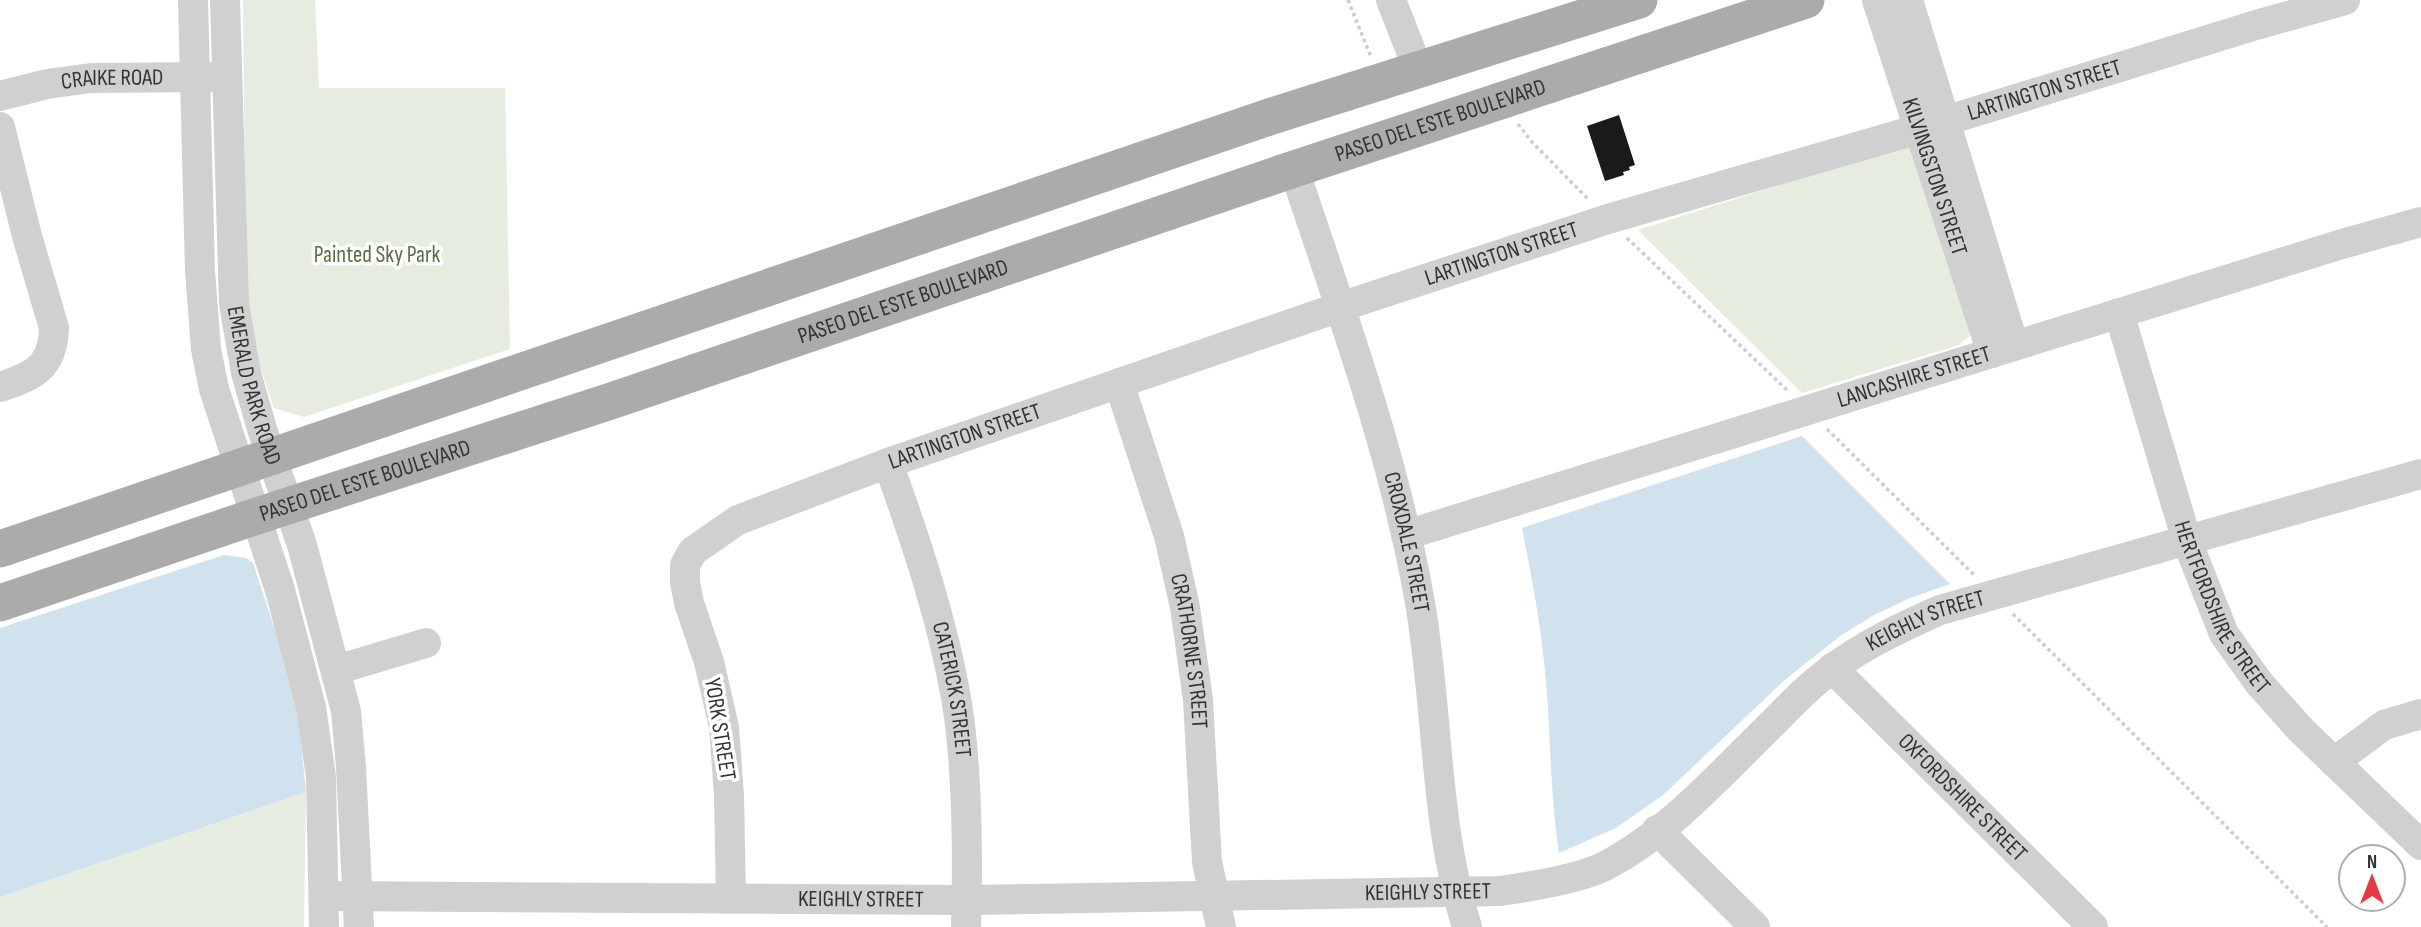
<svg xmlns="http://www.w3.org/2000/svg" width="2421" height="927" font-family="'Sofia Sans Condensed',sans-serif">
	<rect width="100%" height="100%" fill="#fff"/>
	<!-- green -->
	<path fill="#e6ecdf" d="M243,0H315L319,88H505L510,349L304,417L274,408L250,337L246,300Z
		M1896,148H1911L1974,332L1959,345L1802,393L1638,230Z
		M306,792L304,927H0V897Z"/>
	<!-- water -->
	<path fill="#cfe2ee" d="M1802,436L1950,584L1910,598L1874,615L1840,636L1787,678L1663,795L1616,828L1559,853C1550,796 1551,739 1546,682C1542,630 1532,579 1522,528Z
		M224,555L246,558L253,563L296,694L306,792L0,897V628Z"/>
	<!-- building -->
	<path fill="#1a1a1a" d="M1619,115L1635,165L1629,167L1630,170L1623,172L1624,175L1605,181L1587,126Z"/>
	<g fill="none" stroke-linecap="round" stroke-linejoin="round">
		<!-- path -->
		<path stroke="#cdcdcd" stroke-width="3.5" stroke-dasharray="3.5 3.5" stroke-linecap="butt" d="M1348,0L1371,57
			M1518,124L1532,142L1589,200
			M1627,238L1788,391
			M1827,429L1975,576
			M2013,614L2327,927"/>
		<!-- minor -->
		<g stroke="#d0d0d0" stroke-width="30">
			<path d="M193,0L200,271L206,349L214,389L280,590L311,707L321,777L324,927"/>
			<path id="s1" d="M225,0L234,304L246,373L262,429L302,545L346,711L351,767L359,927"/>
			<path d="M1391,0L1418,69"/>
			<path id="s2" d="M1877,0L1992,353"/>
			<path d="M1908,0L2014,346"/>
			<path id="s3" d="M0,96L47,84L91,78L215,77"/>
			<path d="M0,127L27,236L54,328C53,367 34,376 0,387"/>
			<path id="s4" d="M1294,169C1340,308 1393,452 1419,597C1439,708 1433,819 1467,927"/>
			<path id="s5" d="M2119,313L2187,541L2224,634L2259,683L2301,730L2421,845"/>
			<path id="s6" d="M1119,383L1169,536L1185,607L1198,700L1207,862L1221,927"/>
			<path id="s7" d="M888,463C916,541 943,621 957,703C968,774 968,856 966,927"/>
			<path id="s8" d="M1406,535L2342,244L2421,222"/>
			<path id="s9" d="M1832,668L2093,927"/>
			<path d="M336,670L426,643"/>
			<path d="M2334,762L2384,725L2421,714"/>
			<path d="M1657,830L1755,927"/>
			<path id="s10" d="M324,896L967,900L1500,891C1528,887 1578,879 1603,867C1671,832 1723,771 1777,719C1794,701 1812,683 1832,669C1865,644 1902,627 1940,610L2421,474"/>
			<path id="s11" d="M731,898L729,796L724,727L709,662L689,603L685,582V565L693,551L738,520L888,463L1340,307L1608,219L1919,129L2256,25L2345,0"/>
		</g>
		<!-- major -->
		<g stroke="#ababab" stroke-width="37">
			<path d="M0,549L1272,116L1639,0"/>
			<path id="s12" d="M0,603L257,516L611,401L1294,169L1806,0"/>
		</g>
	</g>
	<g text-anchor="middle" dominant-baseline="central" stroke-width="7" stroke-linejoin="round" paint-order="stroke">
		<!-- street labels -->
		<g font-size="23" fill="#333" stroke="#fff">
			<text stroke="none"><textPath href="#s3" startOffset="114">CRAIKE ROAD</textPath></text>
			<text stroke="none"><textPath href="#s11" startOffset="1785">LARTINGTON STREET</textPath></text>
			<text stroke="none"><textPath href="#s12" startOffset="1519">PASEO DEL ESTE BOULEVARD</textPath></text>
			<text stroke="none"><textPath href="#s2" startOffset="186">KILVINGSTON STREET</textPath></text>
			<text stroke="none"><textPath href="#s11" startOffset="1218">LARTINGTON STREET</textPath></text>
			<text stroke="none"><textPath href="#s12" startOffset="952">PASEO DEL ESTE BOULEVARD</textPath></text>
			<text stroke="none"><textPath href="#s8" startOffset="532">LANCASHIRE STREET</textPath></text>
			<text stroke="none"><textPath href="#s1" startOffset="388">EMERALD PARK ROAD</textPath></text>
			<text stroke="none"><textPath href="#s11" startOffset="651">LARTINGTON STREET</textPath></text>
			<text stroke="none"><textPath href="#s12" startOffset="385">PASEO DEL ESTE BOULEVARD</textPath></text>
			<text stroke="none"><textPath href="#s4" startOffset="390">CROXDALE STREET</textPath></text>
			<text stroke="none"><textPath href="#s5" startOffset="313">HERTFORDSHIRE STREET</textPath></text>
			<text stroke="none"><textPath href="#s10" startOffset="1692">KEIGHLY STREET</textPath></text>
			<text stroke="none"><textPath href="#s6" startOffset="278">CRATHORNE STREET</textPath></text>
			<text stroke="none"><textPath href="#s7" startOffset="236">CATERICK STREET</textPath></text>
			<text transform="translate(720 729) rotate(81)">YORK STREET</text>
			<text stroke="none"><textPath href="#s9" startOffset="184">OXFORDSHIRE STREET</textPath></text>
			<text stroke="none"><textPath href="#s10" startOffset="1104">KEIGHLY STREET</textPath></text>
			<text stroke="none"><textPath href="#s10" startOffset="537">KEIGHLY STREET</textPath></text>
		</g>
		<!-- park labels -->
		<g font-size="23" fill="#56703f" stroke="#fff">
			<text x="377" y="255">Painted Sky Park</text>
		</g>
	</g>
	<!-- north arrow -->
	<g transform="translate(2372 878)"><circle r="33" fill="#ffffff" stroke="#adadad" stroke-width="2"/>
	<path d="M0-5L12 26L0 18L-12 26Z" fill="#e63946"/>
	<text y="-10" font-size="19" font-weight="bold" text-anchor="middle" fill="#333333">N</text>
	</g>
</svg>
